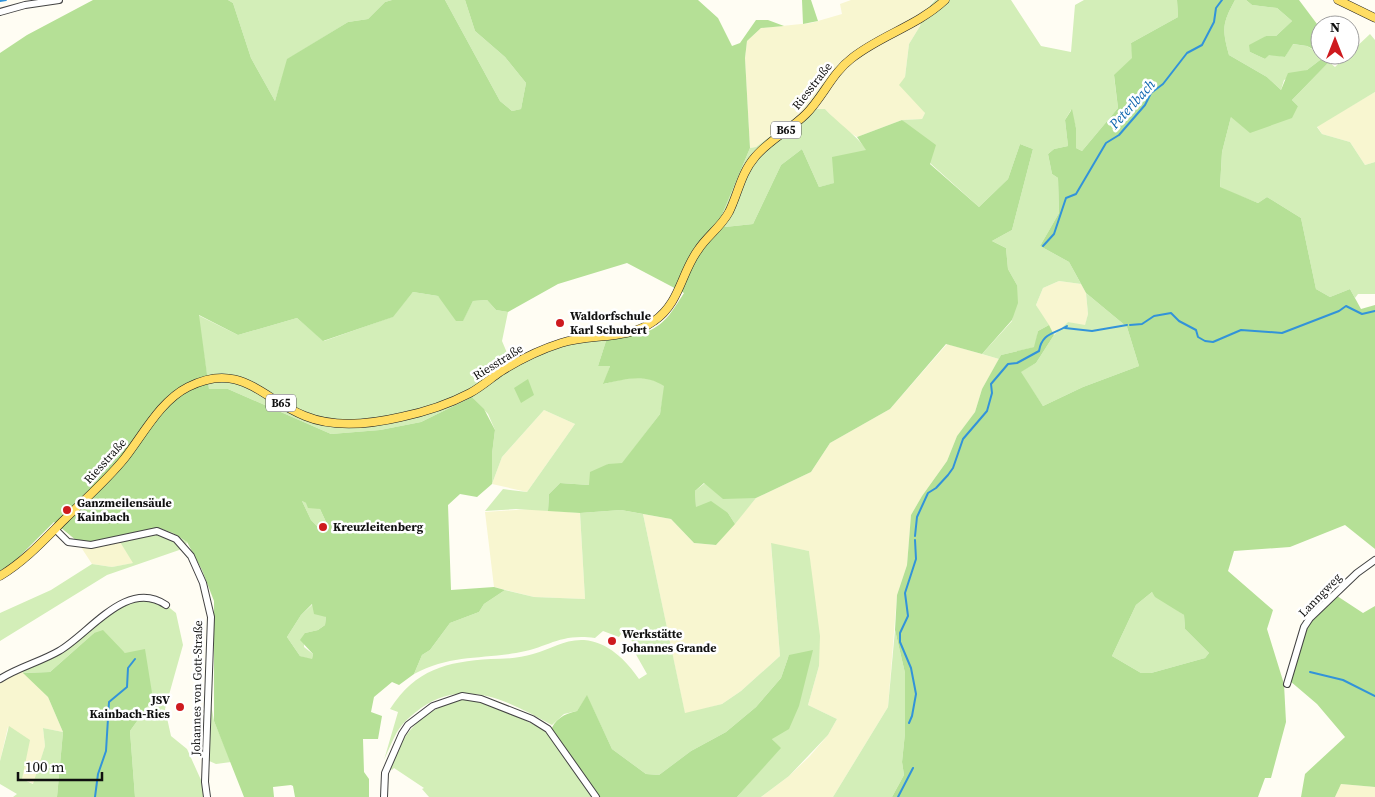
<svg xmlns="http://www.w3.org/2000/svg" width="1375" height="797" font-family="'Source Serif 4',serif">
	<rect width="100%" height="100%" fill="#fffdf3"/>
	<!-- farmland -->
	<path fill="#f8f6d0" d="M851,0H934L923,13L920,26L909,44L905,77L925,113L922,119L902,120L857,137L844,129L825,109L790,124L756,147L750,148L745,58L747,41L761,28L811,23L842,14L840,4Z
		M1375,92V162L1365,165L1350,142L1322,134L1317,126Z
		M1059,281L1081,284L1086,293L1088,314L1085,326L1068,322L1054,335L1036,305L1043,288Z
		M947,344L999,359L982,389L975,412L957,436L947,461L922,496L911,515L907,565L897,595L888,707L833,797H761L789,776L809,757L828,735L837,719L808,705L819,666L809,551L771,544L780,656L741,691L722,704L685,714L643,514L671,519L694,543L716,545L756,498L811,472L830,443L890,409Z
		M544,410L575,424L527,492L492,484L502,457Z
		M531,509L580,513L585,599L534,597L494,587L485,512Z
		M77,541L120,542L134,563L112,567L92,564Z
		M20,668L48,697L63,732L43,728L45,746L34,784L22,779L8,727L0,761V679Z
		M1341,784L1375,787V797H1335Z"/>
	<!-- green -->
	<path fill="#d3eeb8" d="M228,0H392L385,2L368,19L348,22L288,59L275,101L251,58L233,3Z
		M445,0H465L475,31L505,57L526,83L521,109L512,111L500,101Z
		M935,0H1011L1041,46L1071,52L1075,5L1084,0H1177L1178,17L1131,43L1133,58L1114,76L1118,108L1082,151L1076,148V128L1071,110L1065,120L1068,146L1054,149L1048,154L1052,174L1058,178L1059,213L1040,246L1069,262L1081,284L1059,281L1043,288L1036,305L1049,325L1038,331L1035,347L1001,355L999,359L982,354L1012,321L1017,285L1008,269L1006,248L992,241L1012,230L1033,149L1020,144L1008,179L979,207L930,163L909,127L902,120L922,119L925,113L899,85L905,77L909,44L920,26L923,13Z
		M1235,0H1246L1252,5L1277,8L1292,21L1276,36H1266L1250,52L1265,59L1269,54L1285,57L1292,44L1307,46L1324,57L1307,70L1284,80L1281,90L1267,77L1229,55C1222,29 1222,24 1235,0Z
		M1370,34L1375,40V92L1317,127L1322,134L1350,142L1365,165L1375,162V294H1358L1355,298L1350,289L1330,297L1316,289L1301,218L1267,197L1258,203L1220,188L1222,152L1231,117L1298,106L1292,100L1329,62L1335,67Z
		M807,109H825C838,123 855,134 867,150L835,183L819,187L802,149L781,165L753,224L725,227L722,215L750,148L756,147Z
		M413,292L438,296L463,320L473,301L487,300L496,310L508,312L502,341L510,360L479,386L546,348L617,335L606,341L598,366H610L604,384C627,378 644,373 665,386L660,414L622,464H608L589,485L560,483L549,494L548,511L516,509L485,511L503,489L527,492L575,424L544,410L502,457L492,484V454L495,430L488,414L472,397L421,422L380,430L331,434L228,389H209L198,315L238,335L297,318L324,341L392,317Z
		M1086,293L1127,327L1139,366L1083,387L1043,406L1020,372L1036,363L1054,335L1068,322L1085,325L1088,314Z
		M705,483L723,498H756L735,524L728,513L696,507L695,491Z
		M302,501L320,509L327,524L324,533L311,520Z
		M621,510L643,514L685,713L722,704L741,691L780,656L771,543L809,551L820,636L819,666L808,705L837,719L828,735L789,776L761,797H737L780,748L772,739L789,655L781,678L756,707L726,732L691,751L659,775L646,774L612,749L587,696L577,711L564,714L552,725C510,702 466,677 421,708C412,715 403,722 397,732C392,741 388,751 384,760L398,712L390,709C416,669 446,662 491,659C505,659 521,658 533,654C552,649 564,639 584,640C608,642 626,660 639,679L647,674L634,651L637,648L631,640L621,634L619,637L603,631L595,638C559,633 548,648 516,653C479,659 449,655 414,674L422,655L430,650L450,623L479,612L484,604L505,590L534,597L585,599L580,513Z
		M159,528L173,533L187,542L185,548L107,575L0,641V613L51,590L92,564L112,567L133,563L120,542L91,545L77,541L91,542Z
		M1152,592L1184,615L1185,629L1209,653L1205,658L1151,673H1141L1112,656L1136,605Z
		M137,598L166,605L176,613L183,645L165,709L171,736L187,749L201,780L204,797H135L130,731L153,699L125,653L94,633L50,672L23,673L20,668L53,655L109,612Z
		M313,604L326,617L325,625L318,630L305,633L304,647L313,654L312,660L300,656L287,637L301,615Z
		M895,630L905,673V733L902,762L904,775L892,797H833L888,707Z
		M209,693L214,721L231,762L216,764L207,760Z
		M467,698L513,714L550,733L594,797H429L422,789L424,788L394,768L392,770L389,767C406,728 424,708 467,698Z
		M9,726L30,740L22,779L33,784L45,746L43,728L63,732L57,797H13L17,794L0,784V761Z"/>
	<!-- forest -->
	<path fill="#b5e096" fill-rule="evenodd" d="M93,0H228L233,3L251,58L275,101L287,59L348,22L368,19L385,2L392,0H445L500,101L512,111L521,109L526,83L505,57L475,31L465,0H698L718,18L732,46L740,43L756,20H768L784,26L761,28L747,41L745,58L750,148L722,215L725,227L753,224L781,165L802,149L819,187L834,183L832,157L866,150L857,137L902,120L936,145L930,164L979,207L1008,179L1020,144L1033,149L1012,230L992,241L1006,248L1008,269L1017,285L1018,303L1012,320L982,354L946,344L890,409L830,443L811,472L756,498L723,499L704,483L695,491L696,507L711,501L728,513L735,524L716,545L694,543L671,519L621,510L580,513L548,511L549,494L560,483L589,485L590,472L608,464L622,463L660,414L664,386C644,373 626,379 603,384L610,366H598L606,341C620,333 629,337 643,333C664,327 673,310 684,293L627,263L558,284L508,312L496,310L487,300L473,301L463,321H456L438,296L413,292L393,317L323,341L297,318L238,335L199,315L209,389H228L331,434L380,430L421,422L472,397L484,409L495,430L492,454V484L477,497L460,494L448,505L451,590L494,587L505,590L484,604L479,612L450,623L430,650L422,655L414,674L399,685L392,682L374,697L371,712L382,716L378,739H363L364,772L369,779V797H295L293,786L291,785L273,787L274,797H244L214,721V601L202,570L187,542L173,533L159,528L91,542L77,541L54,522L13,563L0,571V53L27,35ZM302,501L306,503L308,508L320,509L327,524L324,533L311,520ZM312,604L314,614L326,617L325,625L318,630L305,633L300,640L313,654L312,659L300,656L287,637L301,615Z
		M802,0H811L818,21L803,24Z
		M1177,0H1235C1222,24 1222,29 1229,55L1267,77L1281,90L1288,73L1307,70L1324,57L1329,62L1292,100L1298,106L1292,118L1250,133L1231,117L1222,152L1220,187L1258,203L1267,197L1301,218L1316,289L1330,297L1350,289L1361,309L1375,305V549L1345,525L1290,547L1234,551L1228,571L1273,610L1267,629L1284,684L1286,722L1271,778H1265L1258,797H892L904,775L902,762L905,733V673L895,630L897,595L907,565L911,515L922,496L947,461L957,436L975,412L982,389L1001,355L1034,347L1038,331L1049,325L1054,335L1036,363L1021,372L1043,406L1083,387L1139,366L1127,327L1086,293L1069,262L1040,246L1059,213L1058,178L1052,174L1048,154L1054,149L1068,146L1065,120L1072,109L1076,128V148L1082,151L1118,108L1114,75L1132,58L1131,43L1178,17ZM1152,592L1155,597L1184,615L1185,629L1209,653L1205,658L1151,673H1141L1112,656L1136,605Z
		M1246,0H1299L1320,28V53L1307,46L1293,44L1285,57L1269,55L1265,59L1250,52L1249,45L1266,36H1276L1292,21L1277,8L1252,5Z
		M528,379L534,395L521,403L514,388Z
		M1331,592L1363,613L1375,606V787L1341,784L1335,797H1301L1305,774L1345,737L1317,704L1290,681L1310,611Z
		M103,630L125,653L145,649L153,699L130,731L135,797H57L63,732L48,697L23,673L50,672L94,633Z
		M813,650L799,706L789,729L772,739L781,748L737,797H594L550,733C554,719 564,714 577,711L587,695L612,749L646,774L659,775L691,751L726,732L756,707L781,678L789,655Z"/>
	<g fill="none" stroke-linecap="round" stroke-linejoin="round">
		<!-- stream -->
		<path stroke="#3293d9" stroke-width="2" d="M0,1L6,0
			M1043,246L1054,234L1066,198L1076,194L1106,143L1119,135L1145,105L1151,93L1163,84L1187,53L1202,45L1214,22L1216,8L1222,0
			M1130,325L1142,324L1154,316L1171,313L1179,321L1196,330L1198,337L1205,341L1213,342L1241,330L1282,333L1339,311L1346,306L1362,314L1375,311
			M1065,328L1092,331L1127,325
			M915,536L917,517L928,493L936,488L948,475L953,468L963,439L987,411L992,393L991,384L1008,364L1017,363L1039,351C1042,333 1054,334 1067,326
			M1310,672L1343,680L1375,696
			M909,723L912,716L916,694L911,668L900,642V633L908,616L905,593L916,559L915,540
			M95,797L98,774L106,751L109,702L127,687L128,668L135,659
			M898,797L913,768"/>
		<defs>
			<path id="minor" d="M0,12L25,5L59,0
				M55,529L68,542L91,545L157,531L176,539L191,556L203,583L211,617L205,782L207,797
				M0,679C19,667 40,662 59,651C90,633 127,578 166,605
				M1287,684L1304,627L1310,618L1357,573L1375,560
				M384,797L385,773L402,734L408,725L433,706L462,696L481,699L532,719L548,729L596,797"/>
			<path id="major" d="M1338,0L1375,18
				M0,576C25,561 44,540 64,520C84,500 106,481 124,459C143,435 160,401 188,387C241,360 263,400 305,416C334,428 371,424 401,417C425,412 449,404 470,393C481,387 490,379 500,372C519,360 539,350 561,343C591,333 627,341 654,321C680,303 681,273 698,250C707,236 721,227 729,212C738,194 741,173 755,157C769,140 790,130 806,114C823,97 832,73 852,58C881,35 917,26 945,0"/>
		</defs>
		<!-- minor casing -->
		<use href="#minor" stroke="#434343" stroke-width="8"/>
		<!-- major casing -->
		<use href="#major" stroke="#212121" stroke-width="9"/>
		<!-- minor -->
		<use href="#minor" stroke="#fff" stroke-width="6"/>
		<!-- major -->
		<use href="#major" stroke="#ffdd63" stroke-width="8"/>
	</g>
	<!-- markers -->
	<g fill="#ce1a1e" stroke="#fff" stroke-width="2">
		<circle cx="560" cy="323" r="5"/>
		<circle cx="67" cy="510" r="5"/>
		<circle cx="323" cy="527" r="5"/>
		<circle cx="612" cy="641" r="5"/>
		<circle cx="180" cy="707" r="5"/>
	</g>
	<g text-anchor="middle" dominant-baseline="central" stroke-width="5" stroke-linejoin="round" paint-order="stroke">
		<!-- shield labels -->
		<g fill="#fff" stroke="#585858" stroke-width="1">
			<rect x="771" y="121.5" width="30" height="17" rx="4"/>
			<rect x="266" y="394.5" width="30" height="17" rx="4"/>
		</g>
		<g font-size="11" font-weight="bold" fill="#101010">
			<text x="786" y="130">B65</text>
			<text x="281" y="403">B65</text>
		</g>
		<!-- street labels -->
		<g font-size="12" fill="#101010" stroke="#fff">
			<text transform="translate(812 86) rotate(-52)">Riesstraße</text>
			<text transform="translate(498 362) rotate(-32)">Riesstraße</text>
			<text transform="translate(105 461) rotate(-48)">Riesstraße</text>
			<text transform="translate(1320 595) rotate(-46)">Lanngweg</text>
			<text transform="translate(197 688) rotate(-89)">Johannes von Gott-Straße</text>
		</g>
		<!-- poi labels -->
		<g font-size="12" font-weight="bold" fill="#101010" stroke="#fff" text-anchor="start">
			<text x="570" y="316">Waldorfschule<tspan x="570" dy="14">Karl Schubert</tspan></text>
			<text x="77" y="503">Ganzmeilensäule<tspan x="77" dy="14">Kainbach</tspan></text>
			<text x="333" y="527">Kreuzleitenberg</text>
			<text x="622" y="634">Werkstätte<tspan x="622" dy="14">Johannes Grande</tspan></text>
			<text x="170" y="700" text-anchor="end">JSV<tspan x="170" dy="14">Kainbach-Ries</tspan></text>
		</g>
		<!-- water labels -->
		<g font-size="14" font-style="italic" fill="#0c64af" stroke="#fff">
			<text transform="translate(1132 104) rotate(-48)">Peterlbach</text>
		</g>
	</g>
	<!-- north arrow -->
	<g transform="translate(1335 40)"><circle r="24" fill="#ffffff" stroke="#9f9f9f"/>
	<path d="M0-4L9 19L0 12L-9 19Z" fill="#ce1a1e"/>
	<text y="-8" font-size="14" font-weight="bold" text-anchor="middle" fill="#101010">N</text>
	</g>
	<!-- scale -->
	<path d="M18 772v8h84v-8" fill="none" stroke="#101010" stroke-width="2.5"/>
	<text x="25" y="772" font-size="15" fill="#101010" stroke="#ffffff" stroke-width="4" paint-order="stroke">100 m</text>
</svg>
